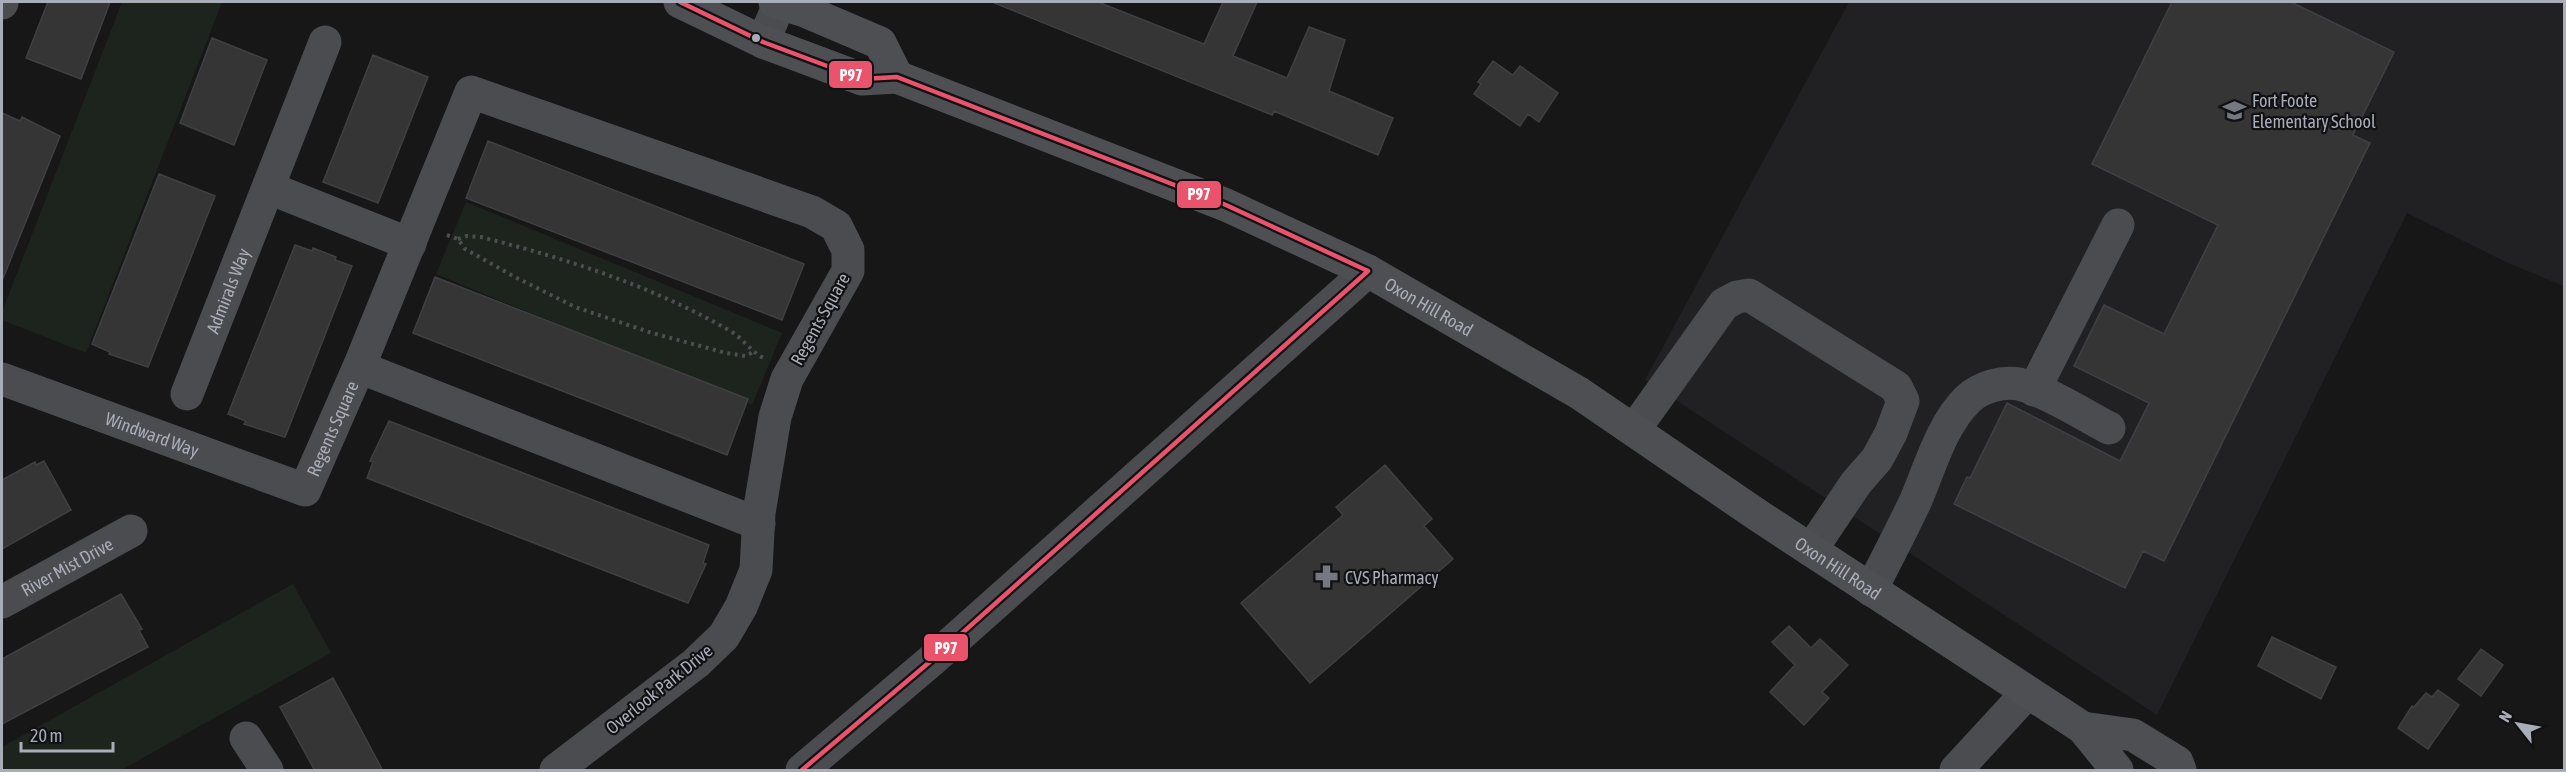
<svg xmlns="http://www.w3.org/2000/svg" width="2566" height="772" font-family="'Asap Condensed',sans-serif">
	<rect width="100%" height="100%" fill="#171717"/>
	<!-- built -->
	<path fill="#212123" d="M1849,2H2564V286L2508,263L2407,213L2157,715L1645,380Z"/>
	<!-- green -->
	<path fill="#1d241e" d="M122,2H222L86,353L2,320V312Z
		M466,202L782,333L752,405L436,274Z
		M293,584L331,653L121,770H2V747Z"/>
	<!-- building -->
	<path fill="#353536" stroke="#3f4043" stroke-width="1.5" d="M48,2H110L81,79L26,58Z
		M992,2H1098L1204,44L1223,2H1257L1233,56L1287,78L1309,27L1345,40L1329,91L1393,118L1378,155L1274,111L1272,115Z
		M2172,2H2291L2394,52L2353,135L2370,143L2164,561L2143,551L2125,588L1954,504L1967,477L1970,478L2007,403L2120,461L2149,403L2074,366L2104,305L2164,334L2218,225L2092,164Z
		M212,38L267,60L234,145L180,123Z
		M373,55L428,77L378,203L323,182Z
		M1493,61L1513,75L1520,66L1558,93L1539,122L1528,114L1520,126L1474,94L1481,84L1478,82Z
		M2,113L20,121L22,117L60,136L2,281Z
		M488,141L804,264L782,320L466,198Z
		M159,174L215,196L148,367L109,354L110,352L92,344Z
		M295,245L312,251L313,248L336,257L335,260L352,266L285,437L244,424L246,421L228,414Z
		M435,277L748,399L727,455L413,333Z
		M389,421L709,545L703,563L706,564L688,603L367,478L373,462L370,461Z
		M44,461L71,510L2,549V480L35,462L36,465Z
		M1385,465L1432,519L1424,526L1453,559L1310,683L1241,603L1343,515L1336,507Z
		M121,594L142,629L139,630L148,647L2,724V659Z
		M1789,626L1811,648L1820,639L1848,665L1822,692L1829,698L1804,725L1770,692L1795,665L1772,642Z
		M2272,637L2336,667L2321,699L2258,666Z
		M2481,649L2503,665L2481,696L2458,679Z
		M333,678L350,709L383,771H315L280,707Z
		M2438,690L2459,705L2428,749L2398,728L2412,706L2414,707L2426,693L2432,697Z"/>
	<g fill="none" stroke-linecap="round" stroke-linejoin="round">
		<!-- path -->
		<path stroke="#4d4e52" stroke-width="4" stroke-dasharray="3 4.5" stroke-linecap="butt" d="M447,235L458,239L465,249L515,277L575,307L652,333L726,353L746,356L753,352
			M458,239L467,236L481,237C568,259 655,287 732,332C744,340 751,351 763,358"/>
		<!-- minor -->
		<g stroke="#4b4c50" stroke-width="33">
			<path d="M2,3V2"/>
			<path d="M763,42L780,2"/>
			<path d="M269,188L410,244"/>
			<path d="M359,367L759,524"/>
			<path id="s1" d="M2,379L305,490L359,367L471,92L812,212L836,226L848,250V271L787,379L775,417L759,513L756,570L741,607L724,636L696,663L556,770"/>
			<path d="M2034,390L2118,225"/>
			<path id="s2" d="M187,394L325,42"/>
			<path d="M1634,430L1724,304L1737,297L1749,295L1896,387L1903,401L1891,433L1877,459L1856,483L1811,550"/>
			<path d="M1871,590C1886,560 1902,530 1916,500C1930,467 1942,424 1968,399C1981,387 2002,381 2019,384C2043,389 2086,416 2109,428"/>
			<path id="s3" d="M2,602L131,531"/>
			<path d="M246,738L267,770"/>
			<path d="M802,770L932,660L1368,271"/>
			<path d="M1956,770L2027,693"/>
		</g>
		<!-- major -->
		<g stroke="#4d4f52" stroke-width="33">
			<path id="s4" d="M680,2L763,42L862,79L897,77L1226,205L1368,271L1579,393L1759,516L2083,728L2117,770"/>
			<path d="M775,2L805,11L880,43L897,77"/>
			<path d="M2083,728L2133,735L2177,762L2180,770"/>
		</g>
		<defs>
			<path id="bus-1" d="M680,2L763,42L862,79L897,77L1226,205L1368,271
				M802,770L932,660L1368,271"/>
		</defs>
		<!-- bus-1 casing -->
		<use href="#bus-1" stroke="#111113" stroke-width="9"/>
		<!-- bus-1 -->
		<use href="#bus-1" stroke="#e9536b" stroke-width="4.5"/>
	</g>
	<!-- icons -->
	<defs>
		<symbol id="school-bare" viewBox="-9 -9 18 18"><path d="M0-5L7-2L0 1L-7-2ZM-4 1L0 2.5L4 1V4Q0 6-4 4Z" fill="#757880" stroke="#111113" stroke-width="2.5" paint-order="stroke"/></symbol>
		<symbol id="pharmacy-bare" viewBox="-9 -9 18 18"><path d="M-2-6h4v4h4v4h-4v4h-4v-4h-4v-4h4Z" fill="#757880" stroke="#111113" stroke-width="2.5" paint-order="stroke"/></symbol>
	</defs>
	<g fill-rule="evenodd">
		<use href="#school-bare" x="2218" y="94" width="33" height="33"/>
		<use href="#pharmacy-bare" x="1310" y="560" width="33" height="33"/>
	</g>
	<!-- markers -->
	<circle fill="#a8adb8" stroke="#111113" stroke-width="2" cx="756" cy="38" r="5"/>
	<g text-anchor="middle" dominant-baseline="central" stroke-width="4.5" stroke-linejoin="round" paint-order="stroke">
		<!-- poi labels -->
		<g font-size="18" fill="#a8adb8" stroke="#111113" text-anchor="start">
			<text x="2252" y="100">Fort Foote<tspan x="2252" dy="21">Elementary School</tspan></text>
			<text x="1345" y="577">CVS Pharmacy</text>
		</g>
		<!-- street labels -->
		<g font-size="18" fill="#a8adb8" stroke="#111113">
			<text stroke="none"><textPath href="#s2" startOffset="111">Admirals Way</textPath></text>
			<text stroke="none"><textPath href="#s4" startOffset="813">Oxon Hill Road</textPath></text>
			<text transform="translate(820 319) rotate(-61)">Regents Square</text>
			<text stroke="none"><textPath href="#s1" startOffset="390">Regents Square</textPath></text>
			<text stroke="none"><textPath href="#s1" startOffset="160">Windward Way</textPath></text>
			<text stroke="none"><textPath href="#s3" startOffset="74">River Mist Drive</textPath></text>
			<text stroke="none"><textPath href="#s4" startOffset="1299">Oxon Hill Road</textPath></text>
			<text transform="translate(659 689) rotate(-39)">Overlook Park Drive</text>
		</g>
	</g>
	<g stroke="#111113" stroke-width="2">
		<rect x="828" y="60" width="45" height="29" rx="6" fill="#e9536b"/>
		<rect x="1176" y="180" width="46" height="29" rx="6" fill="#e9536b"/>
		<rect x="923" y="633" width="46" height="29" rx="6" fill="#e9536b"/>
	</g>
	<g font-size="16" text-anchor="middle" font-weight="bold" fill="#fff">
		<text x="851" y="81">P97</text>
		<text x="1199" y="200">P97</text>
		<text x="946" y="654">P97</text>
	</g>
	<!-- border -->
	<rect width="2566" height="772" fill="none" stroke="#a8adb8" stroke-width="6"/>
	<!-- north arrow -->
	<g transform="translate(2518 724) rotate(301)" stroke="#111113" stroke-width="4.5" paint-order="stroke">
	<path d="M0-4.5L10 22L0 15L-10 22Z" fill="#a8adb8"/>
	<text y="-9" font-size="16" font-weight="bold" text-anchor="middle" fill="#a8adb8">N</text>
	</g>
	<!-- scale -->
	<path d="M21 742v9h92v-9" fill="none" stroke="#a8adb8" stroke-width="3"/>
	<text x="30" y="742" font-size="18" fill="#a8adb8" stroke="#111113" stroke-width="4.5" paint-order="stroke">20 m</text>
</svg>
